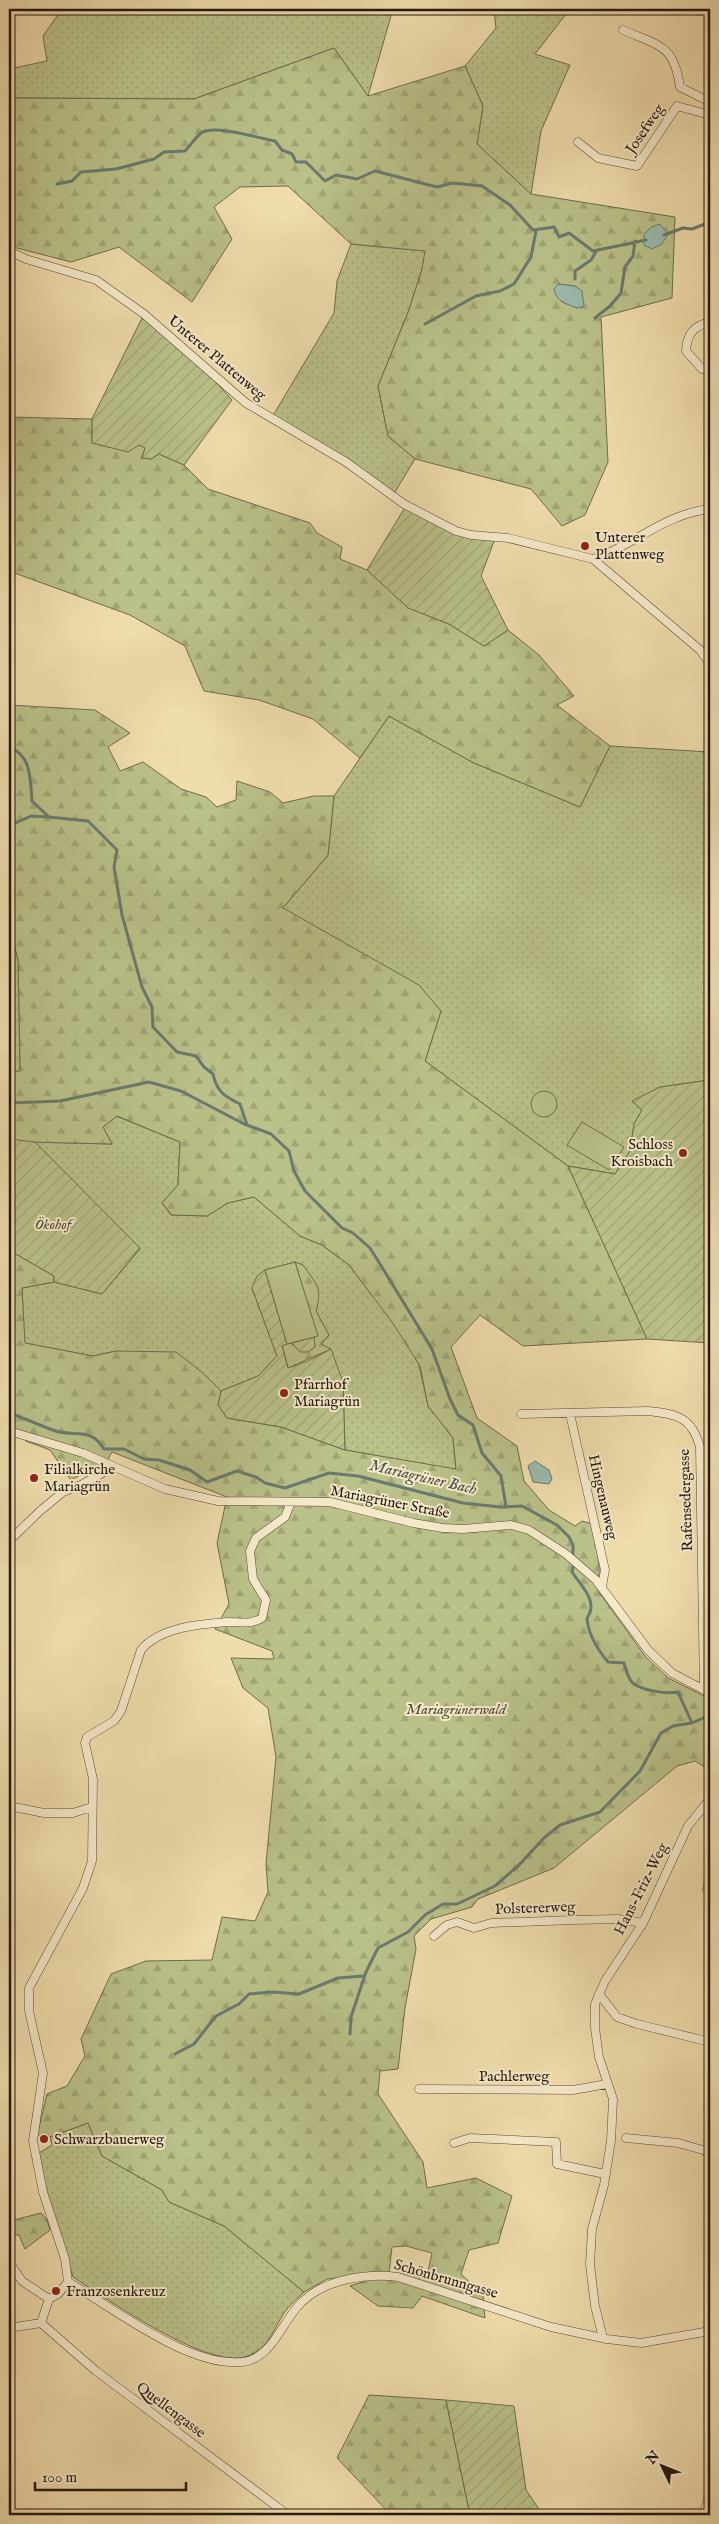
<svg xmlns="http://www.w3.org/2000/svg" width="719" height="2524" font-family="'IM FELL English',serif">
	<defs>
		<pattern id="grass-dots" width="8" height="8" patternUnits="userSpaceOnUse" patternTransform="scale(1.25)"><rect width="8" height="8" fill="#bac189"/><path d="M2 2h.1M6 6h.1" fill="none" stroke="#a0a575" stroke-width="1.8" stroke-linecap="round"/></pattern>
		<pattern id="forest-firs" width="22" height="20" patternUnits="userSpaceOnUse" patternTransform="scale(1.25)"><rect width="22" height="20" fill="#bac189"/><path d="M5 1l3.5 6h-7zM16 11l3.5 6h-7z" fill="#a0a575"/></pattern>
		<pattern id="garden-furrows" width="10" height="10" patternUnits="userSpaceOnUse" patternTransform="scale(1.25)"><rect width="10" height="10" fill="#bac189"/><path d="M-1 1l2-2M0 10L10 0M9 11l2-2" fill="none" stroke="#a0a575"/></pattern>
	</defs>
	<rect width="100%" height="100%" fill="#f0ddac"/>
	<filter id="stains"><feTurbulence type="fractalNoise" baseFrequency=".004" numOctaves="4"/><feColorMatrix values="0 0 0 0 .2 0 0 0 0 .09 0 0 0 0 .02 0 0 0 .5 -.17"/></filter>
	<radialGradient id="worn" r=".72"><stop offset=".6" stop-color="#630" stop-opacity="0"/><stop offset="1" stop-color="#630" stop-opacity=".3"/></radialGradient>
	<!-- grass -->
	<path fill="url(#grass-dots)" stroke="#6e6c4c" d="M62,9H393L368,96L334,48L194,99L9,98V69L47,61L43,36Z
		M494,9H570L535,54L570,65L541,131L531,194L477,144L483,106L465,66L496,28Z
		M351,244L426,251L422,269L409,310L378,386L388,436L415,459L395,492L404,504L271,419L334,313L337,281Z
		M389,716L474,763L580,807L610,746L710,752V1080L660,1087L633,1102L642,1110L634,1124L630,1151L615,1174L568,1166L425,1061L441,1011L283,908L328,855L334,796Z
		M116,1116L180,1142L178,1185L162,1203L171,1215L207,1216L228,1203L254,1197L300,1236L322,1245L349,1265L374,1298H377L406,1342L419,1365L428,1406L453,1438L456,1470L345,1450L343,1382L321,1344L329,1335L315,1310L303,1265L295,1262L265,1270L252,1288L277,1356L258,1376L221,1391L203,1373L116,1351L93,1356L24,1343L22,1288L54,1282L102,1294L140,1249L35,1142L112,1144L103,1127Z
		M88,2123L102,2156L162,2190L169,2202L224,2226L304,2292C296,2300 286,2308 281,2318C271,2335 269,2345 250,2355C214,2375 104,2297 73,2277L45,2186L39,2153L52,2145L50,2137Z"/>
	<!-- forest -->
	<path fill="url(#forest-firs)" stroke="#6e6c4c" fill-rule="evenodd" d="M334,48L368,96L465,66L483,106L477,144L531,194L675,217L672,298L601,317L608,462L585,515L562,526L531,489L415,459L388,436L378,386L409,310L422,269L425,251L351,244L288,186L240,187L214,207L232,239L192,302L119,247L71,262L9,246V98L194,99ZM558,284L575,286L577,308L562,302Z
		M9,417L92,419V443L139,445L145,448L142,458L151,459L159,454L184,465L208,489L310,523L317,533L342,547L340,559L367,570L409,608L449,624L484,646L508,630L539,655L574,696L557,705L610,746L580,807L474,763L389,716L360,758L313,719L259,700L204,691L185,646L130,615L9,571Z
		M9,705L95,710L130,733L108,747L120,771L143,762L181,789L206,797L217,807L236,800L237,781L270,792L283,803L314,796H334L328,855L283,908L419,985L441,1011L425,1061L568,1166L647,1339L523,1346L480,1315L451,1347L477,1418L517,1446L524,1481L549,1510L575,1526L582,1521L592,1524L599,1563V1592L645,1656L668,1678L710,1699V1770L695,1761L677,1766L554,1868L478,1899L472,1907L431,1919L414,1936L416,1949L405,2008L398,2069L380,2071L378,2094L423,2162L427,2188L476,2178L512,2196L498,2243L469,2250L461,2274L483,2295L485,2318L422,2296L413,2308L378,2306L350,2286L391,2273L427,2275L432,2253L406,2246L392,2247L389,2273L327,2279L304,2292L224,2226L169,2202L162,2190L102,2156L88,2123L50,2137L46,2133L37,2136L47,2094L67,2086L85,2056L81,2039L111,1974L146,1961L212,1960L222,1917L255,1921L268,1892L266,1864L276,1757L268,1708L243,1688L231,1658L274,1659L272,1651L215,1629L229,1604L217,1543L227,1497L112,1452L107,1461L71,1480L50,1450L26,1441L9,1424V1250L54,1276V1282L22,1288L25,1343L93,1356L116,1351L176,1352L203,1373L221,1391L218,1405L227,1418L281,1427L345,1450L456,1469L453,1438L428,1406L420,1366L392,1322L349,1265L322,1245L300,1236L254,1197L228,1203L207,1216L172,1215L162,1203L178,1185L180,1142L117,1116L103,1127L112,1144L26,1142L9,1139V1072L20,1070L18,960L9,925Z
		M295,1262L303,1265C316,1284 323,1287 316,1311L329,1335L321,1344L331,1349L288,1368L282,1345L292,1343L300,1352L315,1347L314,1337L317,1336Z
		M41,2213L47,2220L50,2230L25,2249L19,2235H9V2218L10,2221Z
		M369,2395L446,2400L470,2515H391L337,2458Z"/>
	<!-- garden -->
	<path fill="url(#garden-furrows)" stroke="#6e6c4c" d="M144,314L216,376L215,381L232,400L184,465L159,454L151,459L142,458L145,448L139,445L128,452L92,443V419Z
		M404,504L456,531L496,536L481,576L508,630L484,646L449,624L408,608L367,570L404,509Z
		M9,925L18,960L20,1071L9,1072Z
		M710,1080V1343L647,1339L568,1166L615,1174L630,1151L634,1124L642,1110L632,1101L660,1087Z
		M9,1139L35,1142L140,1248L102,1294L54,1282V1276L9,1250Z
		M265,1270L287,1344L282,1346L288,1368L308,1361L331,1349L343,1382L345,1450L281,1427L227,1418L218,1405L221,1391L258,1376L277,1356L252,1288L257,1276Z
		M314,1337L315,1347L308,1352H300L292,1343Z
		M446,2400L514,2406L526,2490L543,2515H470Z"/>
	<!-- pitch -->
	<path fill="#bac189" stroke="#6e6c4c" d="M531 1104a13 13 0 1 1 26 0a13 13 0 1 1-26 0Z
		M582,1122L624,1147L609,1170L567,1145Z
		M295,1262L318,1336L287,1344L265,1270Z"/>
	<!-- water -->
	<path fill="#9abbad" stroke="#6a7a6e" d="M660,224L668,234L662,244L652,249L644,245V234L651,227Z
		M558,284L575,286L582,291L584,306L577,308C567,304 555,301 554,289Z
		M535,1461L549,1470L552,1479L549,1484L533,1482L528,1466Z"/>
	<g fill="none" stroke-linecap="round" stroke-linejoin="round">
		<!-- stream -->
		<path stroke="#6a7a6e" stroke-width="3" d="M57,184L72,181L81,172L116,169L154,159L164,152L185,151C190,146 195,138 201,133C214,124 258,138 275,141L282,150L292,154L296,162H306L325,181L336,175L357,179L375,171L437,187L453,183L482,186L510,205L533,230L554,227L559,237L569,233L593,251L646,240
			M664,235L683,228L692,229L710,222
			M575,279V271L591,260L597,250
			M595,318L610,306L621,293L625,267L633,256L635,241
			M425,324L476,296L500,291L514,284L531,257L536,231
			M9,746C32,757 30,778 32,801L49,817L88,821L117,850L114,867L122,915L142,987L152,1007L153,1027L177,1052L196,1056L204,1067L213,1074C217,1092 224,1096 240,1104L247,1125L271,1134L289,1151L294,1171L305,1191L342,1228L353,1233L370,1248L380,1264L432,1349L450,1399L458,1415L473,1425L482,1453L501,1476L506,1507
			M9,826L31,816L48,817
			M9,1103L60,1101L149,1082L181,1091L246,1125
			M9,1413C25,1418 40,1426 56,1431C76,1437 91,1427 104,1449H124L144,1459L159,1460L190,1470L207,1482L237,1471L256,1477L265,1483L285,1488L329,1473L358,1476L463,1503L500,1507L522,1506L557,1525L569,1537L573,1545V1557
			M574,1564L572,1572C581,1586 599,1601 587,1618C588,1634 598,1650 608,1662L624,1663C626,1670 628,1680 634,1684C645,1691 666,1694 678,1692L692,1723
			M350,2034L351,2017L366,1972L378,1948L408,1932L425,1915L443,1904H457L495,1886L519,1865L544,1838L560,1825L600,1812L640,1771L661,1733L673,1726L692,1723L710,1715
			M175,2054L194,2044L216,2016L239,2004L249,1994L272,1992L299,1994L338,1978L364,1976"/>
		<defs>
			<path id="minor" d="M623,30C659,46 674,44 680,87L710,102
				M578,142L598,158L637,166L677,106L710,115
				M9,251L26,259L96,280L144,314L246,403L346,462L404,504L456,531L471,535L508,538L593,559L700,650L710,664
				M710,322C693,326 687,334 686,351L702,369H710
				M593,559C633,546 666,513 710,509
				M521,1414L648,1411C677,1414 692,1417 700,1447L704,1690
				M570,1414L605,1570L602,1586
				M9,1431L83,1453L165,1489L218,1501L330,1502L413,1523L443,1528L463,1529L511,1525L529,1530L566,1554L596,1580L648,1650L672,1673L710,1693
				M9,1541L40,1511L63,1492L81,1485L113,1467
				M9,1806L44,1813H73L92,1807
				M710,1877L707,1889L710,1890
				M434,1936L447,1925L457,1922L474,1928L491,1923L573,1920L618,1919L643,1923
				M599,1994L617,2017L637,2024L710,2042
				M419,2089L573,2090L607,2084
				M626,2138L678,2143L710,2152
				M454,2143L470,2138L556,2142L557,2164L605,2174
				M9,2262L22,2281L49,2299
				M68,2282L65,2259L43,2192L33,2141L43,2073L29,2011V1988L83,1888L92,1861L93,1779L85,1743L87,1737L114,1721L121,1711L141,1650C160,1627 200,1624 228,1622C240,1622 251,1625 262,1618L266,1600L253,1579L250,1551L256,1538L285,1517L291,1502
				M68,2282C114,2308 187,2367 242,2362C273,2359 282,2320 302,2302C325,2279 367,2273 398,2277L551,2327L607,2339L641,2343L710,2331
				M49,2299L58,2294L68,2282
				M41,2323L96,2371L288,2515
				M41,2323L49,2299
				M9,2328L41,2323
				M603,2338L595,2306L590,2264L592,2229L604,2185L611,2141L613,2099L599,2057L595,2028V2004L605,1981L643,1923L688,1826L710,1799
				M703,2515L710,2493"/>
		</defs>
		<!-- minor casing -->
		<use href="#minor" stroke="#564937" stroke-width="9"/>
		<!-- minor -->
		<use href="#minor" stroke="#f5e9c9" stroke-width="8"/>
	</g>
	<!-- markers -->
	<g fill="#8f2418" stroke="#f5e9c9" stroke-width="2">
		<circle cx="585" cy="546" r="5"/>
		<circle cx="683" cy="1153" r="5"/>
		<circle cx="284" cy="1393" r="5"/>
		<circle cx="34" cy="1478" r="5"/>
		<circle cx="44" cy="2139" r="5"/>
		<circle cx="56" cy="2291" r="5"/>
	</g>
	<g text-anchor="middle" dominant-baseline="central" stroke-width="4" stroke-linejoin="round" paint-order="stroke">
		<!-- street labels -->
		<g font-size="15" fill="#231810" stroke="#f5e9c9">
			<text transform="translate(645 129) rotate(-56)">Josefweg</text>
			<text transform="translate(217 358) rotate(40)">Unterer Plattenweg</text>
			<text transform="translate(603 1497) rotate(77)">Hingenauweg</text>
			<text transform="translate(686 1500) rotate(-92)">Rafensedergasse</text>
			<text transform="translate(390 1502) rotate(11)">Mariagrüner Straße</text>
			<text transform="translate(641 1889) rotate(-63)">Hans-Friz-Weg</text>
			<text transform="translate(535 1908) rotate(-2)">Polstererweg</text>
			<text x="514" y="2076">Pachlerweg</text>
			<text transform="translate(446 2279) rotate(16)">Schönbrunngasse</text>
			<text transform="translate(171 2410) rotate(37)">Quellengasse</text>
		</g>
		<!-- poi labels -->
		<g font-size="15" fill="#231810" stroke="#f5e9c9" text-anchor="start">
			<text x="595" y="537">Unterer<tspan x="595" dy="17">Plattenweg</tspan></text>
			<text x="673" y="1144" text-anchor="end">Schloss<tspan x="673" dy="17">Kroisbach</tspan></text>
			<text x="294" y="1384">Pfarrhof<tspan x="294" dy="17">Mariagrün</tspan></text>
			<text x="44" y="1469">Filialkirche<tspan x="44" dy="17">Mariagrün</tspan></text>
			<text x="54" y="2139">Schwarzbauerweg</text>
			<text x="66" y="2291">Franzosenkreuz</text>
		</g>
		<!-- park labels -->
		<g font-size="15" font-style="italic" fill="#504b34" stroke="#f5e9c9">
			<text x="53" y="1224">Ökohof</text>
			<text x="456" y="1709">Mariagrünerwald</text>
		</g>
		<!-- water labels -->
		<g font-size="16" font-style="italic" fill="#4d5147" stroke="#f5e9c9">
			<text transform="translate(423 1478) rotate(13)">Mariagrüner Bach</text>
		</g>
	</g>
	<!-- margin -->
	<rect width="719" height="2524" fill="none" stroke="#f0ddac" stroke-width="30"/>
	<rect x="10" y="10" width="699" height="2504" fill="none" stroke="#231810" stroke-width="2.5"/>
	<rect x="15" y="15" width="689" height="2494" fill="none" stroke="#231810"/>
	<!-- north arrow -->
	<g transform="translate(662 2466) rotate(313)" stroke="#f5e9c9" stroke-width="4" paint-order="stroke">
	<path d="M0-4L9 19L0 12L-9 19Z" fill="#231810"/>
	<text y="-8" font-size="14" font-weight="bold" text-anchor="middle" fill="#231810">N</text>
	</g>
	<!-- scale -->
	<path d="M35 2482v8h151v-8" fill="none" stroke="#231810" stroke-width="2.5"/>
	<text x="42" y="2482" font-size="15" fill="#231810" stroke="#f5e9c9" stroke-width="4" paint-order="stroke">100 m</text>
	<rect width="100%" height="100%" filter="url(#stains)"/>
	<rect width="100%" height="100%" fill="url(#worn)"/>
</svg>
